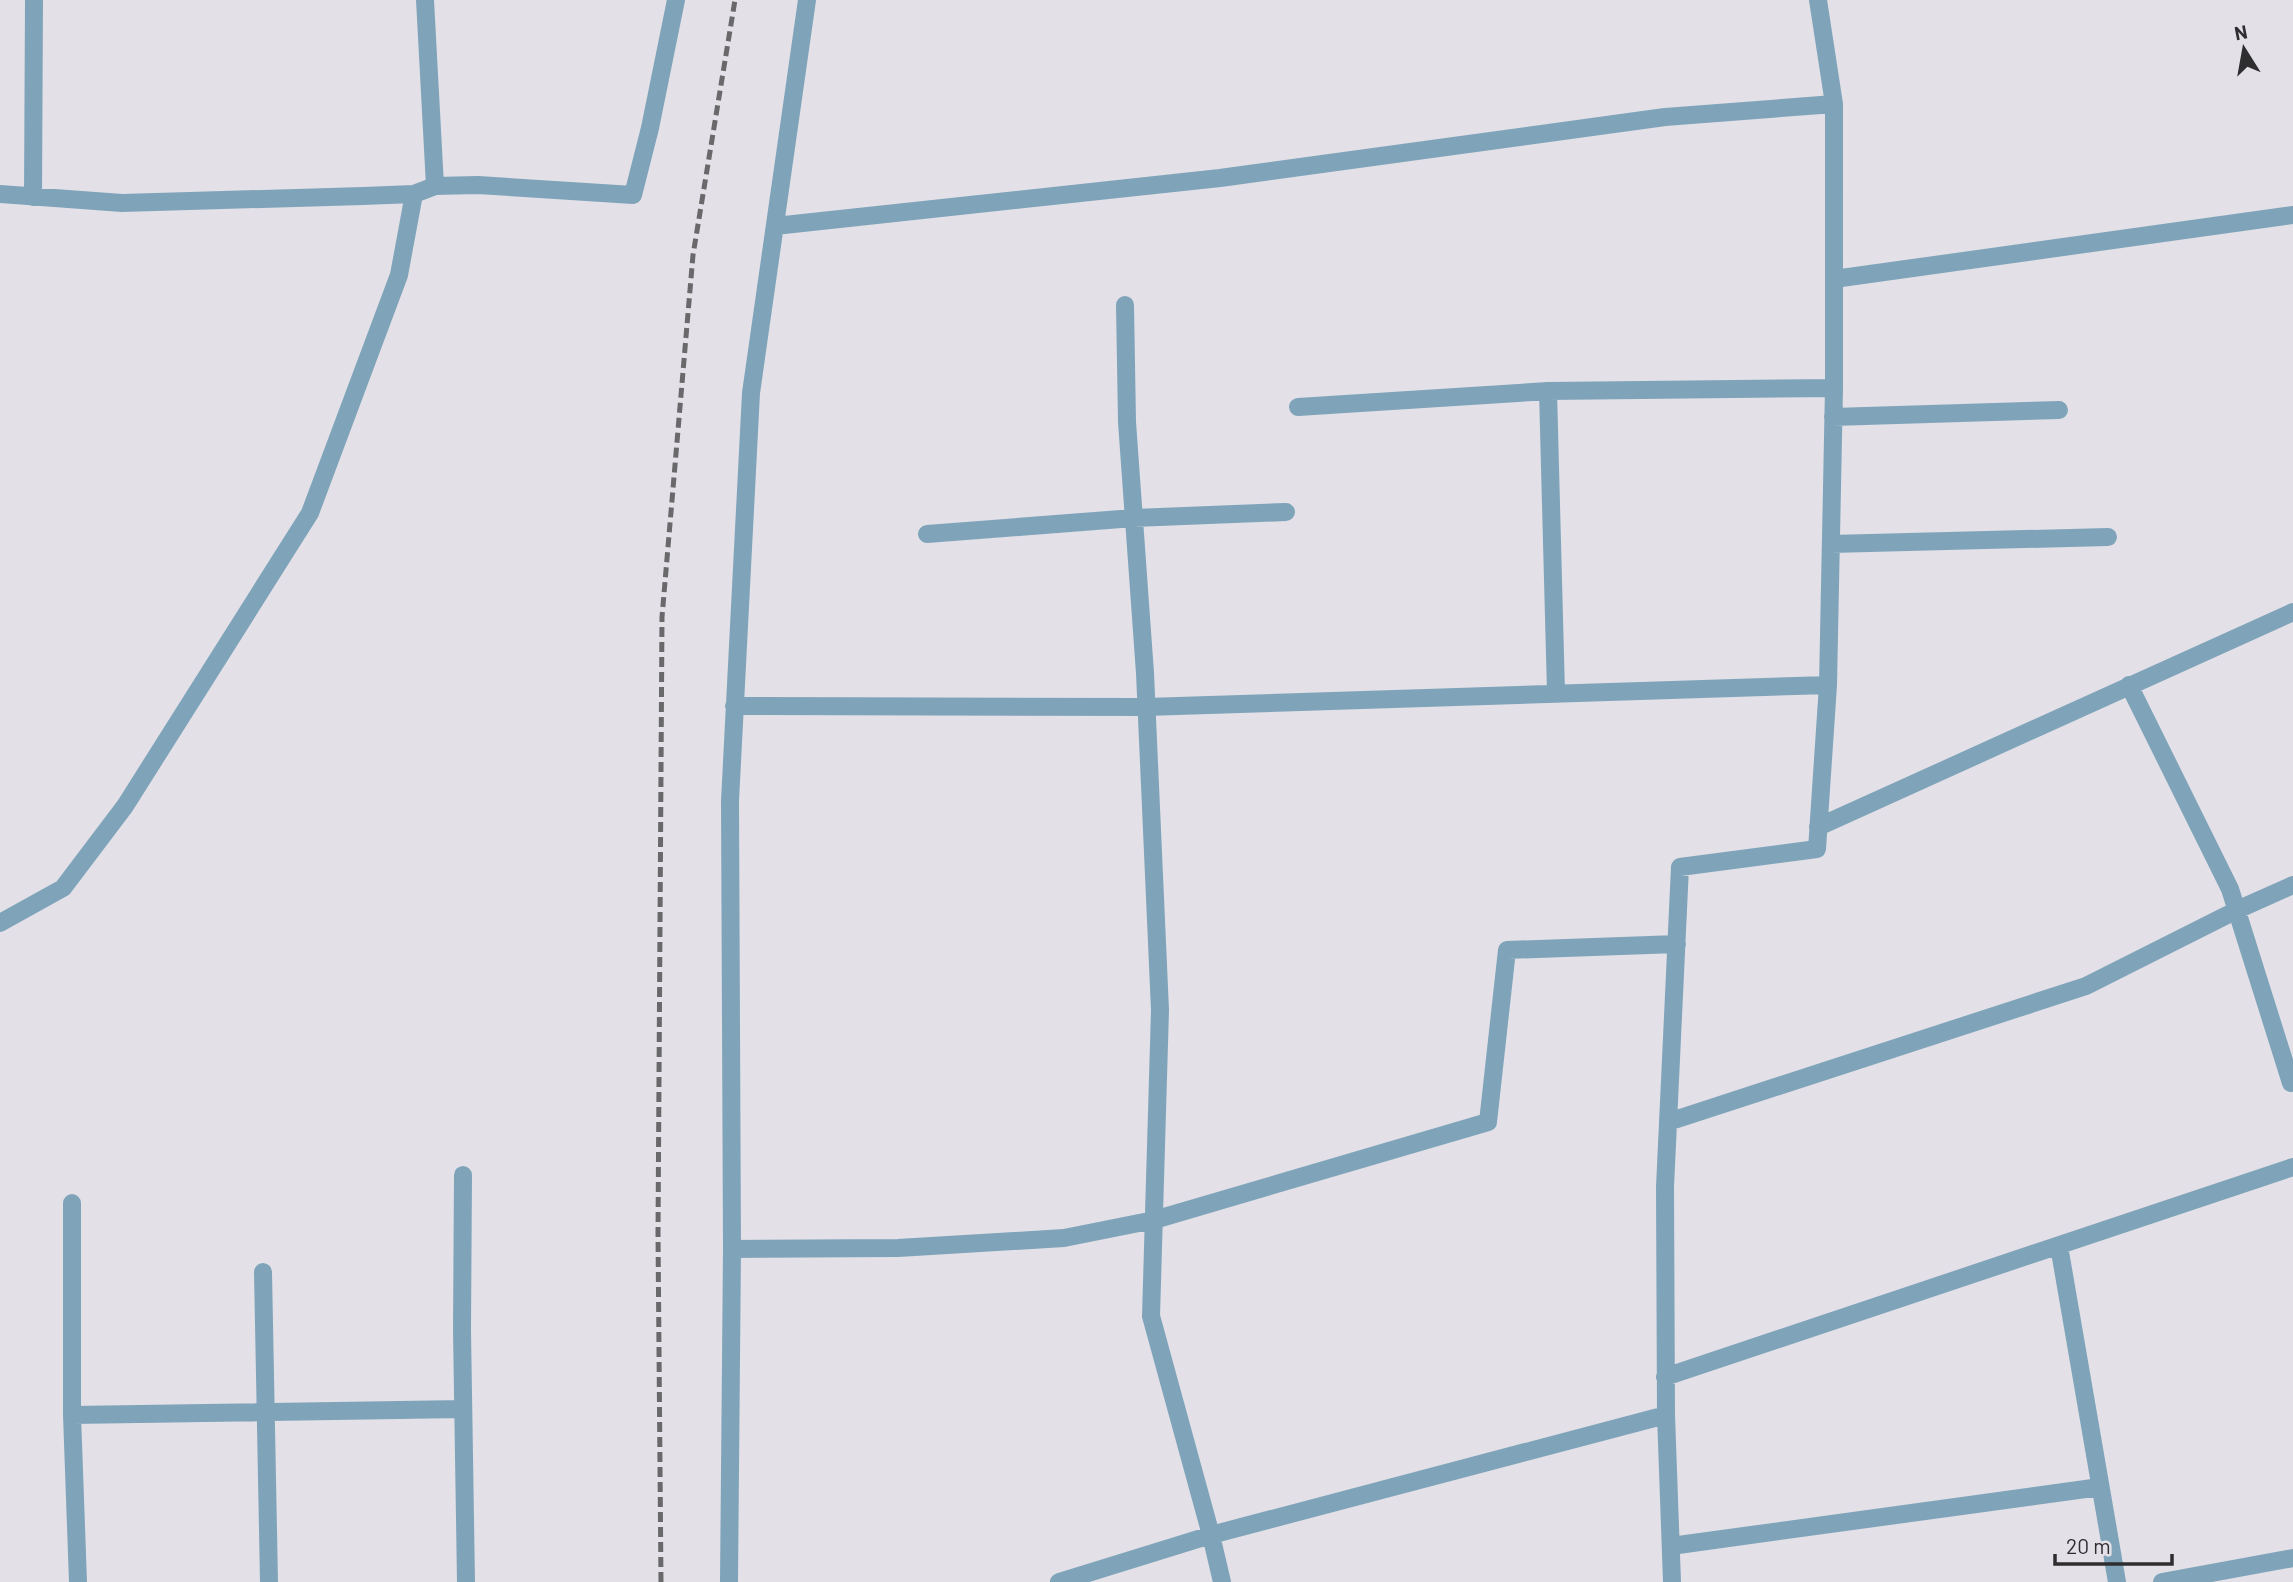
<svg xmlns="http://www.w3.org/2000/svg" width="2293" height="1582" font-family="Barlow,sans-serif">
	<rect width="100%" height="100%" fill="#e3e1e7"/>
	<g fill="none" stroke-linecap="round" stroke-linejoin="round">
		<!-- minor -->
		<path stroke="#7fa4ba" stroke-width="18" d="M425,0L435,186
			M0,194L122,203L363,196L414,194L435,186L478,185L633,195L650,128L676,0
			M33,197L34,0
			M775,226L1220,178L1665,117L1834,104L1818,0
			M1834,279L2293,215
			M1125,305L1127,422L1145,673L1160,1010L1151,1316L1211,1535L1222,1582
			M1298,407L1548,391
			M1833,417L2059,410
			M927,534L1134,518L1286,512
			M1831,544L2108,537
			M1828,685L1834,388V104
			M2129,685L2230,889L2291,1083L2293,1082
			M1556,693L1548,391L1834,388
			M734,706L1146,707L1828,685L1817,849L1680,867L1665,1187L1666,1415L1211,1535L1059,1582
			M1818,827L2293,612
			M0,923L63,888L125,806L310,513L399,275L414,194
			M1668,1122L2086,986L2237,910L2293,885
			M463,1175L462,1330L466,1582
			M72,1203V1415L78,1582
			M2059,1246L2117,1582
			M732,1249L730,801L751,393L807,0
			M263,1272L269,1582
			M1665,1377L2293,1167
			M72,1415L463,1409
			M1666,1415L1672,1582
			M1671,1546L2100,1487
			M729,1582L732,1249L898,1248L1064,1238L1154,1220L1488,1122L1507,950L1677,944
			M2162,1582L2293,1558"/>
		<!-- rail -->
		<path stroke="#69686b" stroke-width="5" stroke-dasharray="10 5" stroke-linecap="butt" d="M661,1582L658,1233L662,617L693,255L735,0"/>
	</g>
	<!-- north arrow -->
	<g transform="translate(2244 49) rotate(349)" stroke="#e3e1e7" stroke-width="5" paint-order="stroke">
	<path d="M0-5L12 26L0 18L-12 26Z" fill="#2e2d2f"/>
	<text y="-10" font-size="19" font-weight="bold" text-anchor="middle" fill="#2e2d2f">N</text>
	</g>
	<!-- scale -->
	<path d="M2055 1554v10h117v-10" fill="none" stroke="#2e2d2f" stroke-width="3.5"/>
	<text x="2066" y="1554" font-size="21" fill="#2e2d2f" stroke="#e3e1e7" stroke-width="5" paint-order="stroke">20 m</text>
</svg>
